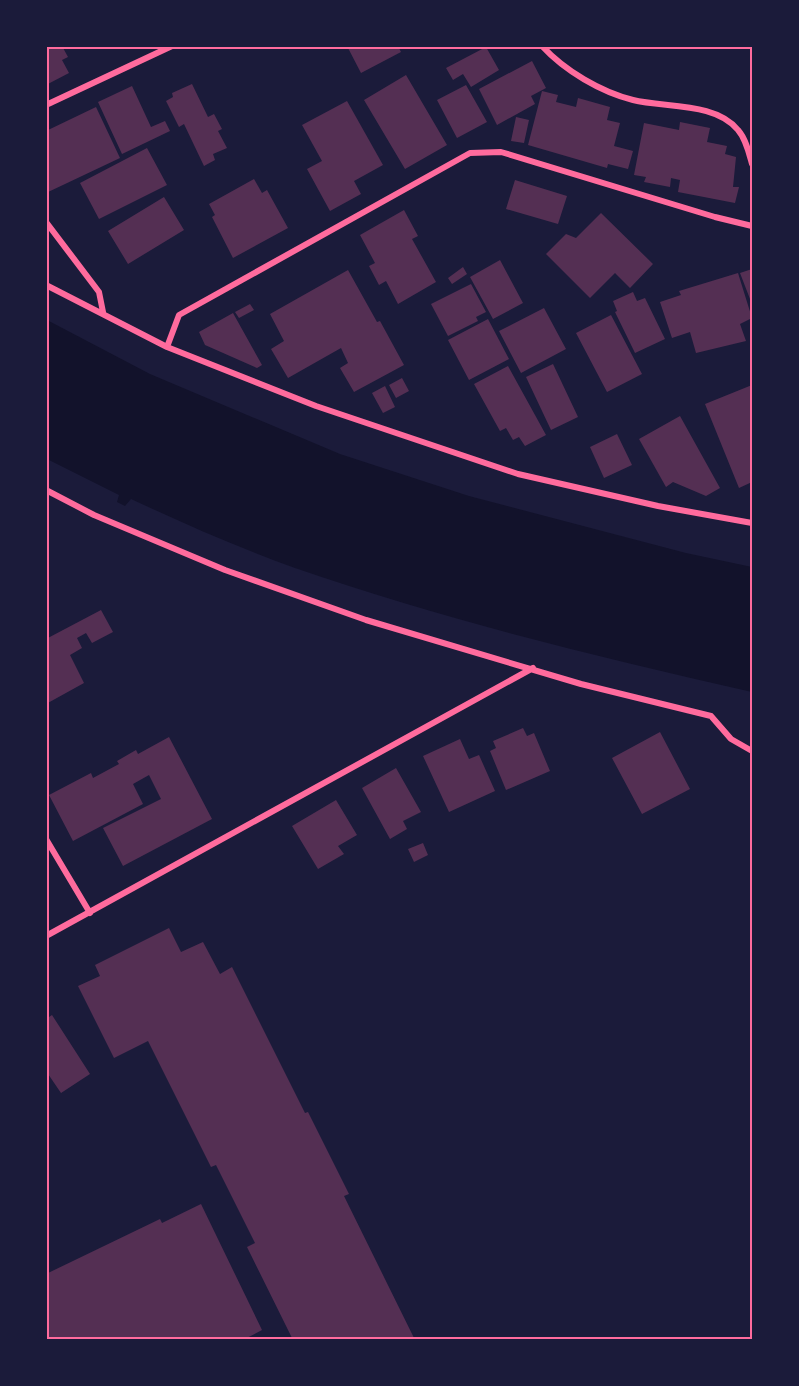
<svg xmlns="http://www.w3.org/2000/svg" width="799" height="1386" font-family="'Golos Text',sans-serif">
	<rect width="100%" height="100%" fill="#1b1b3a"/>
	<!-- water -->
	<path fill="#12122b" d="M47,320L150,374L340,454L469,496L686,553L752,567V692C598,657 445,620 295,568C239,548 185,524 131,499L125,506L117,502L119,495L47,459Z"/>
	<!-- building -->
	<path fill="#542f53" d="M46,46H62L68,57L62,60L69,73L46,85Z
		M347,46H398L401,52L361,73Z
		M486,47L499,70L471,87L463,74L453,80L446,68Z
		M532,61L546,88L531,96L535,104L497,125L479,89Z
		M406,75L447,145L405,169L364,100Z
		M192,84L208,117L214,114L222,129L218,131L227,148L213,154L215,160L204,166L184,124L179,127L166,101L173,97L172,93Z
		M466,85L487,122L457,138L437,100Z
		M132,86L151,127L165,121L170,131L122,154L98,102Z
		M542,91L558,95L556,102L576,107L578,98L610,107L607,120L620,123L614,146L633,151L628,169L608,164L607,168L528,145Z
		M347,101L383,165L354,181L361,194L330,211L307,169L322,161L302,125Z
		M96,107L120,158L46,193V131Z
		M516,117L529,120L524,143L511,141Z
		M680,122L710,128L707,142L727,146L725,154L736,157L733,187H739L735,203L678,192L680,180L671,178L670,187L644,182L646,177L634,175L644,123L679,130Z
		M147,148L167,185L99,219L80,183Z
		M254,179L262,193L267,190L288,228L233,258L212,217L215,215L209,204Z
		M515,180L567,196L558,224L506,209Z
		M164,197L184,230L128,264L108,231Z
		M404,210L418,236L412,239L436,282L398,304L386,281L379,285L369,266L375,263L360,235Z
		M601,213L653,264L630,288L615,273L590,298L546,254L566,234L576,238Z
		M500,260L523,303L493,319L470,277Z
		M463,267L467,274L452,284L448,278Z
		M752,269V298L750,299L740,273Z
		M348,270L377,322L380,321L404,365L354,392L340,368L348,363L341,348L288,378L271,349L284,341L270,314Z
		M738,273L752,318L740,324L746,341L696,353L690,332L672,338L660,302L681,295L679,291Z
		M471,284L486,312L476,317L478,321L448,336L431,304Z
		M633,292L637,301L645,298L665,339L635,353L615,312L617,311L613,301Z
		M250,304L254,310L239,318L235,312Z
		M544,308L566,349L521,373L499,331Z
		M233,313L262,365L257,368L205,345L199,332Z
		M611,315L642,374L607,392L576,333Z
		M488,319L509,359L469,380L448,340Z
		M553,364L578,417L551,430L526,377Z
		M508,366L546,435L525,446L519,437L513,440L506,428L500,431L474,384Z
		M402,378L409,391L396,398L389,385Z
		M752,385V482L739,488L705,404Z
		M385,386L395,407L383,413L372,393Z
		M680,416L720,488L706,496L673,482L666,487L639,439Z
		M617,434L632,465L604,478L590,447Z
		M101,610L113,632L92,643L86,633L77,638L82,648L70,655L84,683L46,704V639Z
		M523,728L527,736L534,733L550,771L506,790L490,751L496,748L493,741Z
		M660,732L690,789L642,814L612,758Z
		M169,737L212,819L123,866L103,828L161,799L149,775L133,784L143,804L73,841L49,795L91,773L93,778L119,764L117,761L136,750L138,754Z
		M460,739L469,759L479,755L495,791L449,812L423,756Z
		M396,768L421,812L403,821L407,829L390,839L362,788Z
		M336,800L357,835L338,846L344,854L318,869L292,826Z
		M423,843L428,855L414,862L408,849Z
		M169,928L181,952L203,942L220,974L232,967L305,1113L308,1112L349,1194L344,1196L415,1340H293L247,1247L255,1243L216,1165L211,1167L148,1041L114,1058L78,986L100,976L95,965Z
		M52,1015L90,1074L61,1093L46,1071V1019Z
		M201,1204L262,1330L243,1340H46V1274L160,1219L162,1223Z"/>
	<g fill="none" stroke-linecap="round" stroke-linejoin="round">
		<!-- minor -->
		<path stroke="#ff6b9d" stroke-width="6" d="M542,46C565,71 601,92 633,100C665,108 716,102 738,130C746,139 749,153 752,164
			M46,105L172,46
			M46,222L99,292L103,312
			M46,285L167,347L316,406L518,474L658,506L752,523
			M167,347L179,315L470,153L501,152L715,217L752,226
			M46,490L94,515L225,570L366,620L581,684L711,716L731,739L752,751
			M46,839L90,913
			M46,936L533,668"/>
	</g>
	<!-- border -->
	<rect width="799" height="1386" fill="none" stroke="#1b1b3a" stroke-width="96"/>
	<rect x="48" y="48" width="703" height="1290" fill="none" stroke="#ff6b9d" stroke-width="2"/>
</svg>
